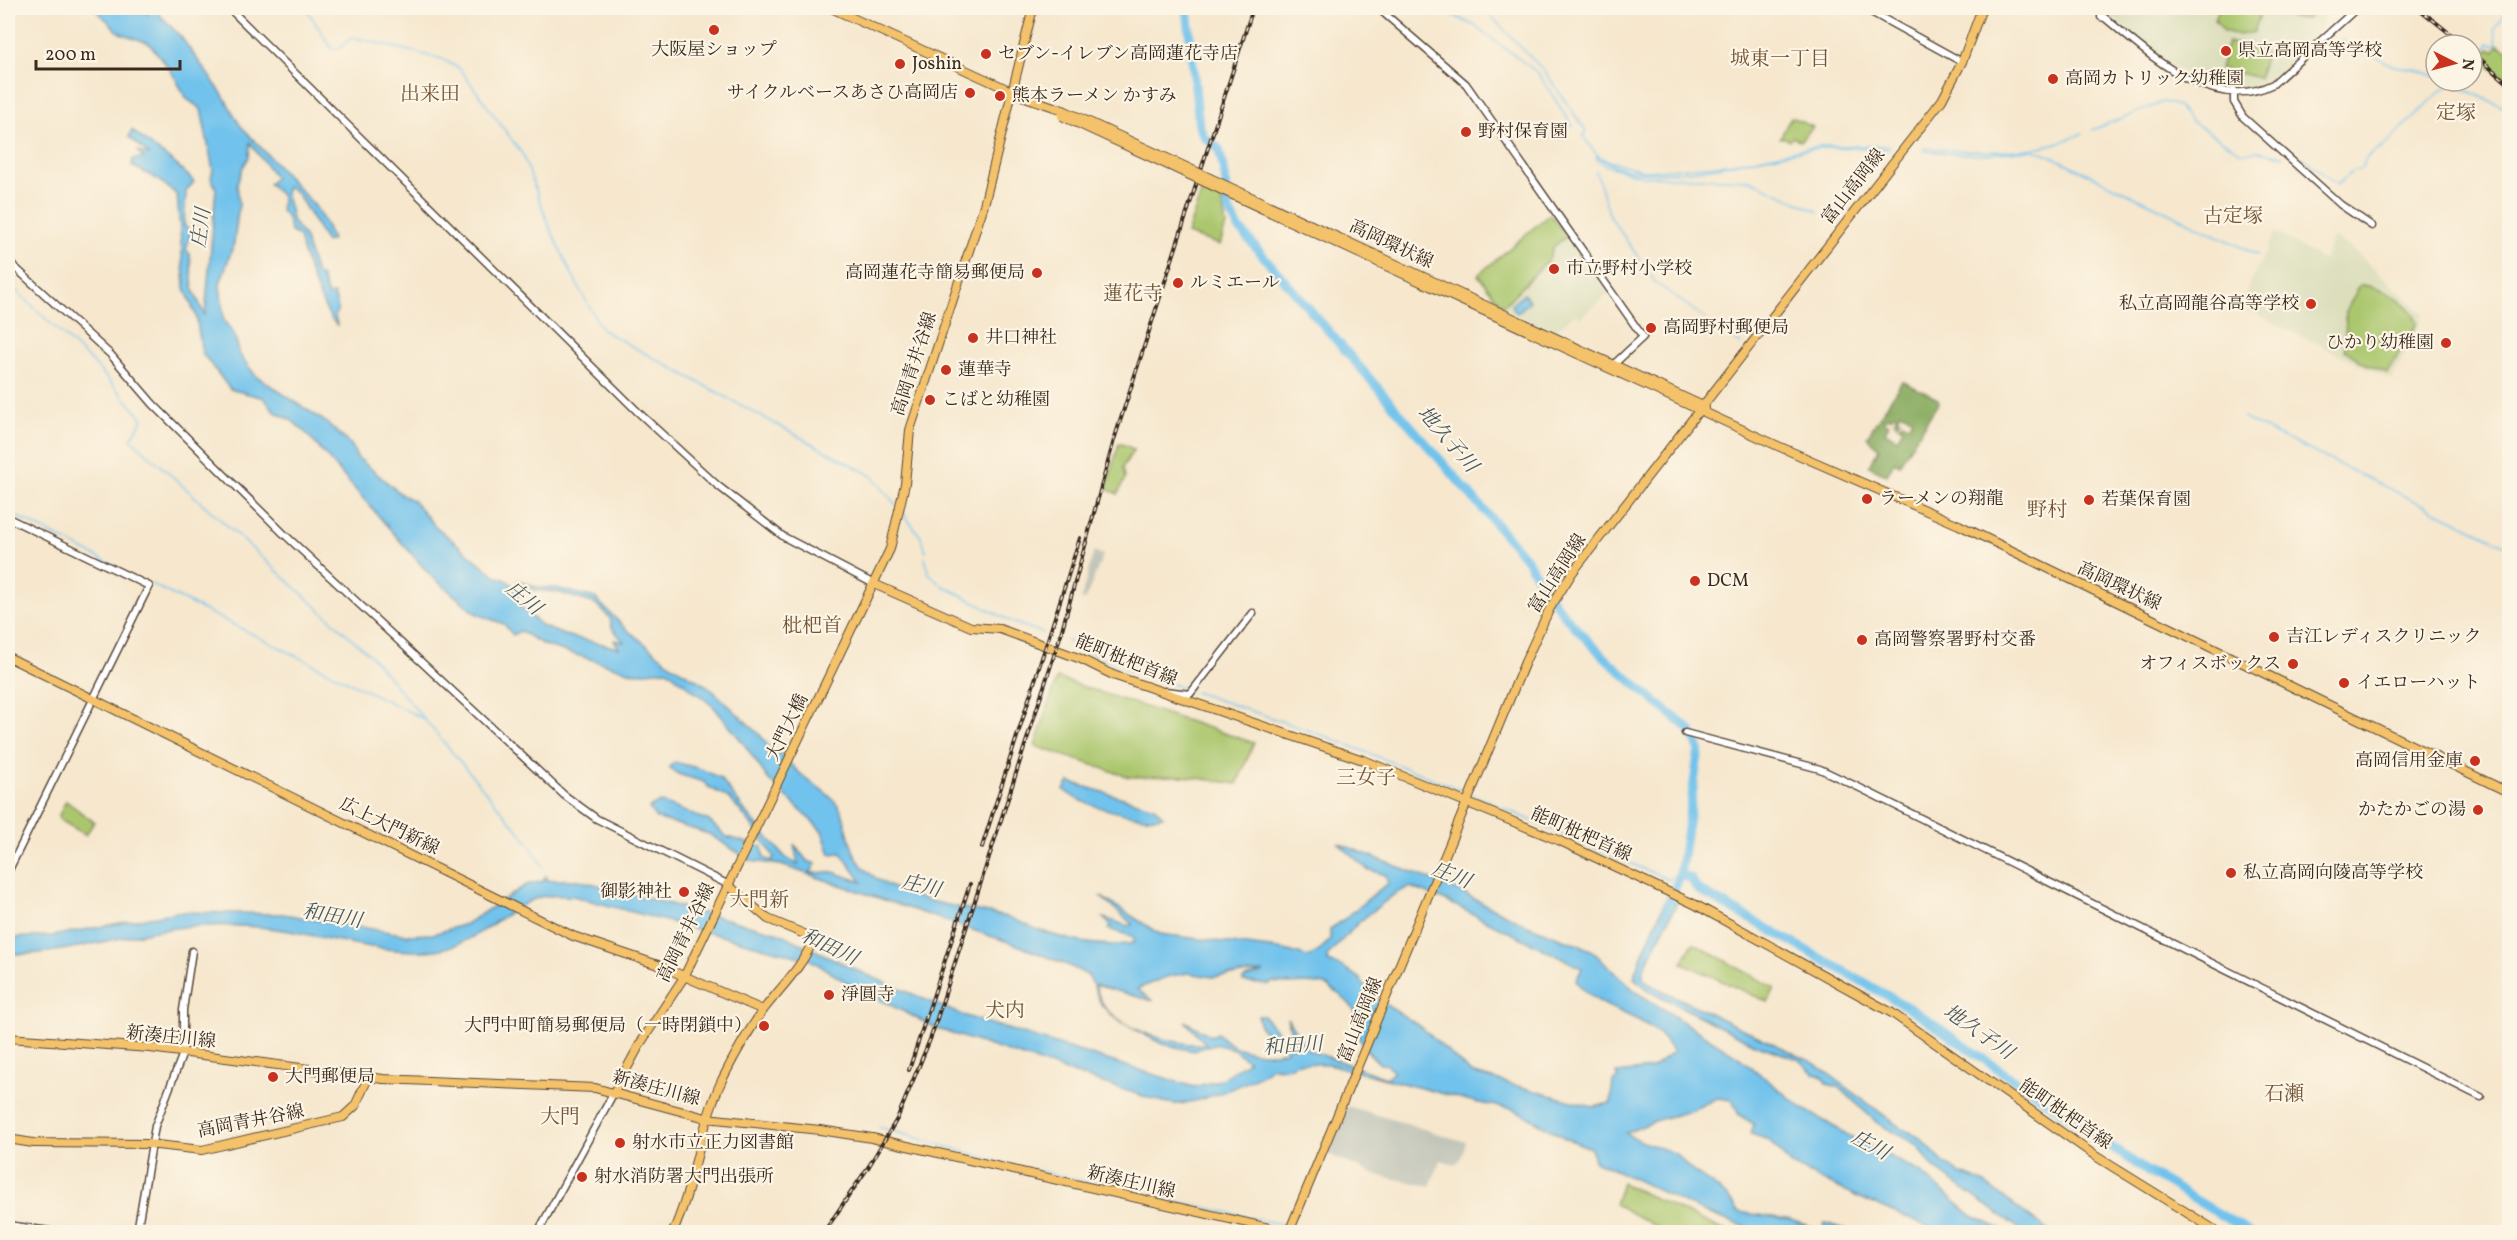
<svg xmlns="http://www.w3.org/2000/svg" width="2517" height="1240" font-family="Vollkorn,'Noto Serif JP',serif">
	<rect width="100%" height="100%" fill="#fcf5e5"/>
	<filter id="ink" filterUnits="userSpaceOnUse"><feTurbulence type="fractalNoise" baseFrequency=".0167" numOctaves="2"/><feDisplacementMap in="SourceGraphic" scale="12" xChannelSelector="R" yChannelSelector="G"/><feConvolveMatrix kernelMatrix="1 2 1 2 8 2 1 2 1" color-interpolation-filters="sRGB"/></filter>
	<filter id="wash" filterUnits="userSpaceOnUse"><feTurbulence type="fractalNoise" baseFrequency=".008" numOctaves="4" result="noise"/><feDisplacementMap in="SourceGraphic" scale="24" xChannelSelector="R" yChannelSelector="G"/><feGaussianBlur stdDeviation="1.35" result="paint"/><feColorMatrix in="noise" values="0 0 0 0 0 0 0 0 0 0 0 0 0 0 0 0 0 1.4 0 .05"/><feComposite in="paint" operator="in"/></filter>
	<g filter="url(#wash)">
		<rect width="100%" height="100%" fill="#f6e7cd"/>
		<!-- built -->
		<path fill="#dcdebc" d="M2109,8H2326L2320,30L2284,70L2251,88L2206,83L2168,64L2107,14Z
			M1551,211L1609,293L1580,318L1576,313L1554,332L1502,310L1477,275Z
			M2275,232L2323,260L2334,237L2358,254L2424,314L2392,380L2245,309L2240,304Z"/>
		<!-- industrial -->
		<path fill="#c2c6b9" d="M1094,551L1103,555L1085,600L1081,599Z
			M1348,1106L1466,1142L1460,1160L1455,1164L1441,1160L1430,1186L1375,1175L1328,1154Z"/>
		<!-- green -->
		<path fill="#abc76e" stroke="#737846" stroke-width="1.5" d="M2219,8H2262L2254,32L2239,35L2224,31L2215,20Z
			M2274,8H2311L2308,19L2292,18Z
			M2228,42L2266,54L2259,78L2220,68Z
			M2499,45L2509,51V82L2479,59L2490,49L2494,51Z
			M1791,117L1813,127L1800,141L1793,137L1789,141L1786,138H1780Z
			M1203,187L1221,197L1226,225L1220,245L1187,234Z
			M1550,214L1567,236L1553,247L1549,259L1503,306L1478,275Z
			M2360,285C2377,285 2417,305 2416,325L2387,373L2364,363L2345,350L2346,311Z
			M1119,443L1134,449L1123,467L1125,478L1118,494L1106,489Z
			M1057,678L1254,743L1237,784L1183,776L1129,777L1035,746Z
			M66,801L94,822L86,835L60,820L59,815Z
			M1693,943L1775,988L1768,1002L1682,963Z
			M1622,1182L1628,1186L1727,1232H1665L1615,1204Z"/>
		<!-- forest -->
		<path fill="#88ac61" stroke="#626b40" stroke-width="1.5" fill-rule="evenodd" d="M1902,381L1938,399L1939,402L1899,465L1894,462L1887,475L1869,466L1879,449L1867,437ZM1901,412L1912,418L1909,425L1903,423L1899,426L1903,428L1897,439L1885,432L1889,424L1884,421L1886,417L1891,418L1894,414L1897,416L1894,422L1897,424L1901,420L1898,418Z"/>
		<!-- water -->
		<path fill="#71c2ec" stroke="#567685" stroke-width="1.5" fill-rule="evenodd" d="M94,8H141L148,15L145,8H153L181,37L223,95L240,125L315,206L327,227L332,240L326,242L297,193L288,187L285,191L293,222L304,236L316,274L321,276L328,296L334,294L338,309L335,315L337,325C324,315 302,254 299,236L290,231L288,219L281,211L282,196L269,184L275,177L250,143L249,157L243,167L237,184L239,204L234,243L220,284L224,321L235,335L239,354L256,376L326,422L352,446L356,456L402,495L414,501L434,525L497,577L503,578L517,588L518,604L542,626L564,635L619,648L614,640L624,642L612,628L610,618L596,604L557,592L534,590L517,580L540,588H556L595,598L625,628L673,666L709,687L761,736L772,752L777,751C788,760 797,772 807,779C817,787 836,798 842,812C849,832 850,855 866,870C899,901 956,906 998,915C1012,917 1024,924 1036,929C1068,941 1101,949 1134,943V937L1108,929L1111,926L1104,918L1128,926L1132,924L1100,896L1160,934L1285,950L1308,957L1318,952L1330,940V929C1352,916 1367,897 1388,884L1386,875L1367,869L1338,843L1452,888L1525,924L1591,950L1636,992L1740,1058L1802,1108L1853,1138L1920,1172L1972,1216L2007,1232H1940L1858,1197L1791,1165L1769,1140L1751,1134L1754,1124L1739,1115L1732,1100L1717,1098L1690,1111L1657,1120L1626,1133C1641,1145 1663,1146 1677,1155C1682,1159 1685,1165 1690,1169C1709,1184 1727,1190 1738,1212L1787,1219L1822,1230L1825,1223L1853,1232C1831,1232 1784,1237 1764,1232C1704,1218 1651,1184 1594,1161L1591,1148L1565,1138L1514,1109L1479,1103L1328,1064L1298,1063L1286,1068L1272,1067C1254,1082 1202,1102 1177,1104C1168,1104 1158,1100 1149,1098L938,1029L849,984L811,960L573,896C561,896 549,894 537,898C502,911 475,945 436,950C386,955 332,938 283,930C257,926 227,925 201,926C136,928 73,956 8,954V938L52,936L177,912L283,914L407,935L433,934L466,924L526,885L543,881L546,876L547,880H579L779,933L865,974L962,1015L1194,1087L1220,1080L1248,1061L1234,1049L1214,1044L1194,1051L1162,1044L1125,1024L1102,1006L1089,976L1070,966L1017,945L781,865L751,861L709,834L656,818L649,808L660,802L709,821L727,837L762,847L764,858L771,861L774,857C766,844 739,807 727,797C718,791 709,790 704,782L678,774L669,767L675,762L701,769L720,778L749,816L786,858L798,865L794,844L807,861L816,864L810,873L834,872L862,882L841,853L830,854L822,831L768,779L744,744L713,706L667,670L635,673L544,645L520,631L513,635L504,624L477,614L430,575L306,433L291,420L275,412L264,398L230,389L202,353L196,316L185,288L177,195L159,180L132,166L133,159L144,158L137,151L150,155L129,137L132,130C154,150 175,160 194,182L186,191L184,225L191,232L186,250L190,254L193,289L205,316L216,188L211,178L213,170L201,109L187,99L171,71L149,43L120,33ZM1410,887L1446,901L1582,968L1576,981C1599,1011 1633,1011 1659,1034C1664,1039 1669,1046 1673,1052L1651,1069L1616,1073L1619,1078L1613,1081L1611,1103L1593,1107L1471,1073L1421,1027L1374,997L1359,978L1343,967L1328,962L1327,956L1359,922L1396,893ZM1264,972L1243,979V982L1268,985L1273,982C1289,987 1306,980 1324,985C1333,988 1351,1003 1355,1012C1358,1016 1356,1020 1356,1025C1356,1040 1370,1055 1380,1064H1385L1394,1072L1386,1078L1314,1052L1307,1049L1287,1018L1295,1047H1291L1264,1016H1258L1260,1027L1288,1050C1267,1057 1232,1052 1218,1033L1211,1036L1185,1021L1206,1044C1179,1047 1120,1030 1104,1006C1100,1000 1097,991 1095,985L1153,1001L1137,989L1166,977L1188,973L1212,977Z
			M1524,294L1530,301L1517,313L1511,305Z
			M1069,782L1154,807L1163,816C1142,822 1080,805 1064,790Z
			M1667,897L1677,903L1643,970V978L1651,985L1814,1063L1900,1127L1919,1137L1942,1161L1961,1174L1981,1181L2050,1232H2024L1934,1168L1917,1145L1877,1123L1839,1087L1827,1084L1821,1076L1814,1074L1798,1059L1754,1044L1648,990L1635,978V972Z"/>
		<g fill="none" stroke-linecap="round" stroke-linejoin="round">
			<!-- stream -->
			<path stroke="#71c2ec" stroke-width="1.5" d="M306,8L332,49H339L351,38L361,39L442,59L460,69L523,155L548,223L571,273L602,330L872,476L896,505
				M1438,8L1475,26L1538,73L1573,127
				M1483,8L1545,72L1586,131L1584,137
				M2093,8L2097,11
				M2340,39L2394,66L2416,69L2436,77
				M2472,74L2489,44L2497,46L2495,29L2507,8
				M2446,81L2510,110
				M2092,130L2163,102L2178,106L2191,121L2241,152L2260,151L2283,156
				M1583,136L1604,165L1643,176L1750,180L1819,212
				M1923,148C1975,152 2035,157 2083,133
				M1923,151L1978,155L2029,150L2042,152L2258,255
				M1595,153L1605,160L1647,171L1729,164L1818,146H1891
				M1596,157L1598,162
				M2291,157L2304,158L2337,185L2353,171L2362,168L2366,158L2383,147L2442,90L2460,81
				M1602,159C1655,194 1762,152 1821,148C1844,146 1867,148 1890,149
				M1596,171L1610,216L1655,282L1706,319
				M8,283L96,366L143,419L131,439L370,655L529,843
				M1732,338L1741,344
				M2243,418L2510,547
				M8,512L115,566
				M903,513L921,537L926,551
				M925,557L928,572L939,583
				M151,584L424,719
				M942,585L1012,622L1043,633
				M1066,640L1118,667L1190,690
				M1195,692L1328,737L1469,793
				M1473,795L1669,880L1676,874L1680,875
				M531,846L543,867
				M879,1127L1003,1163L1289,1226
				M1293,1227L1311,1232
				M8,1229L33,1232"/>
			<!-- river -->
			<path stroke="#71c2ec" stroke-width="9" d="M1187,8L1199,125L1204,137L1219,149L1225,175L1228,209L1239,228L1528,561C1563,629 1632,682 1691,731L1699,749L1680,875L1666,911
				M1680,875L1691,878L1697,889L1911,1009L2148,1172L2250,1232"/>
		</g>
	</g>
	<g filter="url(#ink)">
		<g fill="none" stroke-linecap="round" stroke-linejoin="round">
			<defs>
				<path id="minor" d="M229,8L638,412L717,485L784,537L874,584
					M1378,8L1466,84L1643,337L1612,366
					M1864,8L1962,62
					M2103,8L2101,17L2105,18C2148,53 2211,115 2273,84L2357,8
					M2234,90V102L2243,117L2341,205L2372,226
					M8,261L111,355L153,404L283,533L564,795L597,819L727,884
					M8,518L149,586L8,872
					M1165,691L1190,694L1253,613
					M1685,733L1820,769L1860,788L2481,1097
					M8,1225L56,1232
					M8,1232H10
					M137,1232L155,1126L183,1053V1010L192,951
					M538,1232L613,1094"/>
				<path id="major" d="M831,8L1022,96L1063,110
					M1374,254L1705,407
					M1371,259L1778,446L1959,525L2510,793
					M874,584L971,627L1000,629L1081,659L1113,675L1366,761L1560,841L1696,905L1892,1013L2097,1157L2218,1232
					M8,657L573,936L658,965L763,1010
					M8,1038L150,1048L383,1079L595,1088L706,1118L820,1130L872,1138L1287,1232
					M613,1094L640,1044L684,977L890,549L905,484L910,430L984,205L1033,8
					M8,1139L33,1143L148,1144L202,1150L343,1117L355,1106L368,1078
					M673,1232C695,1183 699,1129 722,1080C734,1056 748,1031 764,1009C782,986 803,966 814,938L768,919L727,884
					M1289,1232L1525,662L1550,608L1572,573L1942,100L1962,62L1982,8"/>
			</defs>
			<!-- minor casing -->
			<use href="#minor" stroke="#574638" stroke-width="9"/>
			<!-- major casing -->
			<use href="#major" stroke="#574638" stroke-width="10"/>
			<!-- minor -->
			<use href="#minor" stroke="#fff" stroke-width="6"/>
			<!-- major -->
			<use href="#major" stroke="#f4c26a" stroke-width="8"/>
			<defs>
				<path id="rail" d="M2418,8L2464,45
					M2472,52L2510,85
					M982,847L1080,538
					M909,1070L970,884
					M824,1232L869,1166L897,1119L931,1037L1060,637L1114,440L1253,8"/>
			</defs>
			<!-- rail casing -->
			<use href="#rail" stroke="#3b2a1e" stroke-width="4"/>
			<!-- rail -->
			<use href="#rail" stroke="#fcf5e5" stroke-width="1.5" stroke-dasharray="4.5" stroke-linecap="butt"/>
			<defs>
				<path id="major-bridge" d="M1063,110L1374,254
					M1062,116L1371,259"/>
			</defs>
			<!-- major-bridge casing -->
			<use href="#major-bridge" stroke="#574638" stroke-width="10" stroke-linecap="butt"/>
			<!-- major-bridge -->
			<use href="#major-bridge" stroke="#f4c26a" stroke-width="8"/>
		</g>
	</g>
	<!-- markers -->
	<g fill="#c8321e" stroke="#fcf5e5" stroke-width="2">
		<circle cx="714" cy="30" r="6"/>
		<circle cx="2226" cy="51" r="6"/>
		<circle cx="986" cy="54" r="6"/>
		<circle cx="900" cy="64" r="6"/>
		<circle cx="2053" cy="79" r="6"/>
		<circle cx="970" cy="93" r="6"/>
		<circle cx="1000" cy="96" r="6"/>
		<circle cx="1466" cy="132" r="6"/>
		<circle cx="1554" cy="269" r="6"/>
		<circle cx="1037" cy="273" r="6"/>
		<circle cx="1178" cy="283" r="6"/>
		<circle cx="2311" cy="304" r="6"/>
		<circle cx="1651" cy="328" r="6"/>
		<circle cx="973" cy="338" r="6"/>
		<circle cx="2446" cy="343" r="6"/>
		<circle cx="946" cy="370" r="6"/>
		<circle cx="930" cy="400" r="6"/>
		<circle cx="1867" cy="499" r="6"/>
		<circle cx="2089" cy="500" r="6"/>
		<circle cx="1695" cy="581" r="6"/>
		<circle cx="2274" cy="637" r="6"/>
		<circle cx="1862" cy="640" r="6"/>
		<circle cx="2293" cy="664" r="6"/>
		<circle cx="2344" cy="683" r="6"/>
		<circle cx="2475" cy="761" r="6"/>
		<circle cx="2478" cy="810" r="6"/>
		<circle cx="2231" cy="873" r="6"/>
		<circle cx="684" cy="892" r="6"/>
		<circle cx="829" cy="995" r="6"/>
		<circle cx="764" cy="1026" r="6"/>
		<circle cx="273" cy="1077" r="6"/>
		<circle cx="620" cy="1143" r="6"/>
		<circle cx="582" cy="1177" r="6"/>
	</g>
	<g text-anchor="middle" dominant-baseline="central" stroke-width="4.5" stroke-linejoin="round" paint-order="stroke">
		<!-- poi labels -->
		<g font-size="18" fill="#3b2a1e" stroke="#fcf5e5" text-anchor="start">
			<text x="714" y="50" text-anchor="middle">大阪屋ショップ</text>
			<text x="2238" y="51">県立高岡高等学校</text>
			<text x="998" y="54">セブン-イレブン高岡蓮花寺店</text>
			<text x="912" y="64">Joshin</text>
			<text x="2065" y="79">高岡カトリック幼稚園</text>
			<text x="958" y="93" text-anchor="end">サイクルベースあさひ高岡店</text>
			<text x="1012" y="96">熊本ラーメン かすみ</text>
			<text x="1478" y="132">野村保育園</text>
			<text x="1566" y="269">市立野村小学校</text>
			<text x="1025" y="273" text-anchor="end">高岡蓮花寺簡易郵便局</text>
			<text x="1190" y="283">ルミエール</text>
			<text x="2299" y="304" text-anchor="end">私立高岡龍谷高等学校</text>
			<text x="1663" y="328">高岡野村郵便局</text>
			<text x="985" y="338">井口神社</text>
			<text x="2434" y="343" text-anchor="end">ひかり幼稚園</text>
			<text x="958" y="370">蓮華寺</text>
			<text x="942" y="400">こばと幼稚園</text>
			<text x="1879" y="499">ラーメンの翔龍</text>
			<text x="2101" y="500">若葉保育園</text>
			<text x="1707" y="581">DCM</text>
			<text x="2286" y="637">吉江レディスクリニック</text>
			<text x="1874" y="640">高岡警察署野村交番</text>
			<text x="2281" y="664" text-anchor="end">オフィスボックス</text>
			<text x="2356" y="683">イエローハット</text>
			<text x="2463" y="761" text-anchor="end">高岡信用金庫</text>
			<text x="2466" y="810" text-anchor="end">かたかごの湯</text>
			<text x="2243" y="873">私立高岡向陵高等学校</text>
			<text x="672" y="892" text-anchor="end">御影神社</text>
			<text x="841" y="995">淨圓寺</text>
			<text x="752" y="1026" text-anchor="end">大門中町簡易郵便局（一時閉鎖中）</text>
			<text x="285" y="1077">大門郵便局</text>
			<text x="632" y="1143">射水市立正力図書館</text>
			<text x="594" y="1177">射水消防署大門出張所</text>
		</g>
		<!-- street labels -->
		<g font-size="18" fill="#3b2a1e" stroke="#fcf5e5">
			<text transform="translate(1854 187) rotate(-52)">富山高岡線</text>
			<text transform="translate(1391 245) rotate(25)">高岡環状線</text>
			<text transform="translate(915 364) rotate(-72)">高岡青井谷線</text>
			<text transform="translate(1558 574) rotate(-57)">富山高岡線</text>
			<text transform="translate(2119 587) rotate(25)">高岡環状線</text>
			<text transform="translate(1126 661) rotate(22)">能町枇杷首線</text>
			<text transform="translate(788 728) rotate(-64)">大門大橋</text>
			<text transform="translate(389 827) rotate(26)">広上大門新線</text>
			<text transform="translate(1581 835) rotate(24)">能町枇杷首線</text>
			<text transform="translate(687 933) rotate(-64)">高岡青井谷線</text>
			<text transform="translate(1361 1020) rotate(-68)">富山高岡線</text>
			<text transform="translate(171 1038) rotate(6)">新湊庄川線</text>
			<text transform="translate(656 1089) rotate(15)">新湊庄川線</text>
			<text transform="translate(2065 1115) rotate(35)">能町枇杷首線</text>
			<text transform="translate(251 1122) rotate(-11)">高岡青井谷線</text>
			<text transform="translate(1131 1183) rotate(13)">新湊庄川線</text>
		</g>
		<!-- neighbourhood labels -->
		<g font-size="20" fill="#735535" stroke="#fcf5e5">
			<text x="1780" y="60">城東一丁目</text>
			<text x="430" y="95">出来田</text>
			<text x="2456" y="114">定塚</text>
			<text x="2233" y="217">古定塚</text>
			<text x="1133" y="295">蓮花寺</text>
			<text x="2047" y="511">野村</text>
			<text x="812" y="627">枇杷首</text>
			<text x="1366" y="779">三女子</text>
			<text x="759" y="901">大門新</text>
			<text x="1005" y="1012">犬内</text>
			<text x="2284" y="1095">石瀬</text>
			<text x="560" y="1118">大門</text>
		</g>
		<!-- water labels -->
		<g font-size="20" font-style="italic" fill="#4b585c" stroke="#fcf5e5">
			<text transform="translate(202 228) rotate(-82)">庄川</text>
			<text transform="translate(1447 440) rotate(49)">地久子川</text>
			<text transform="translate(523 599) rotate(40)">庄川</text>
			<text transform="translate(1451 876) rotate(22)">庄川</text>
			<text transform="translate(921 887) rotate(14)">庄川</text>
			<text transform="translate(332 917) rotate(10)">和田川</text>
			<text transform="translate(829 948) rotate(25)">和田川</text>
			<text transform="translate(1978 1033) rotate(35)">地久子川</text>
			<text transform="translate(1293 1047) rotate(-4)">和田川</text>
			<text transform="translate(1870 1146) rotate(29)">庄川</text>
		</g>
	</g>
	<!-- margin -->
	<rect width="2517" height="1240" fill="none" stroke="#fcf5e5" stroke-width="30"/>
	<!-- north arrow -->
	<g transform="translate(2454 63) rotate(96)"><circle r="28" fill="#fcf5e5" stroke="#afa495" stroke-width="1.5"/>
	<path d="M0-4.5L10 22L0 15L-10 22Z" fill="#c8321e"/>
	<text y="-9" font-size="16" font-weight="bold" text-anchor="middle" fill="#3b2a1e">N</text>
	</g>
	<!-- scale -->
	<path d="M36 60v9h144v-9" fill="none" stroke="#3b2a1e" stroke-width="3"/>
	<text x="45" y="60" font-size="18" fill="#3b2a1e" stroke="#fcf5e5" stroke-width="4.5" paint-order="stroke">200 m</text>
</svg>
